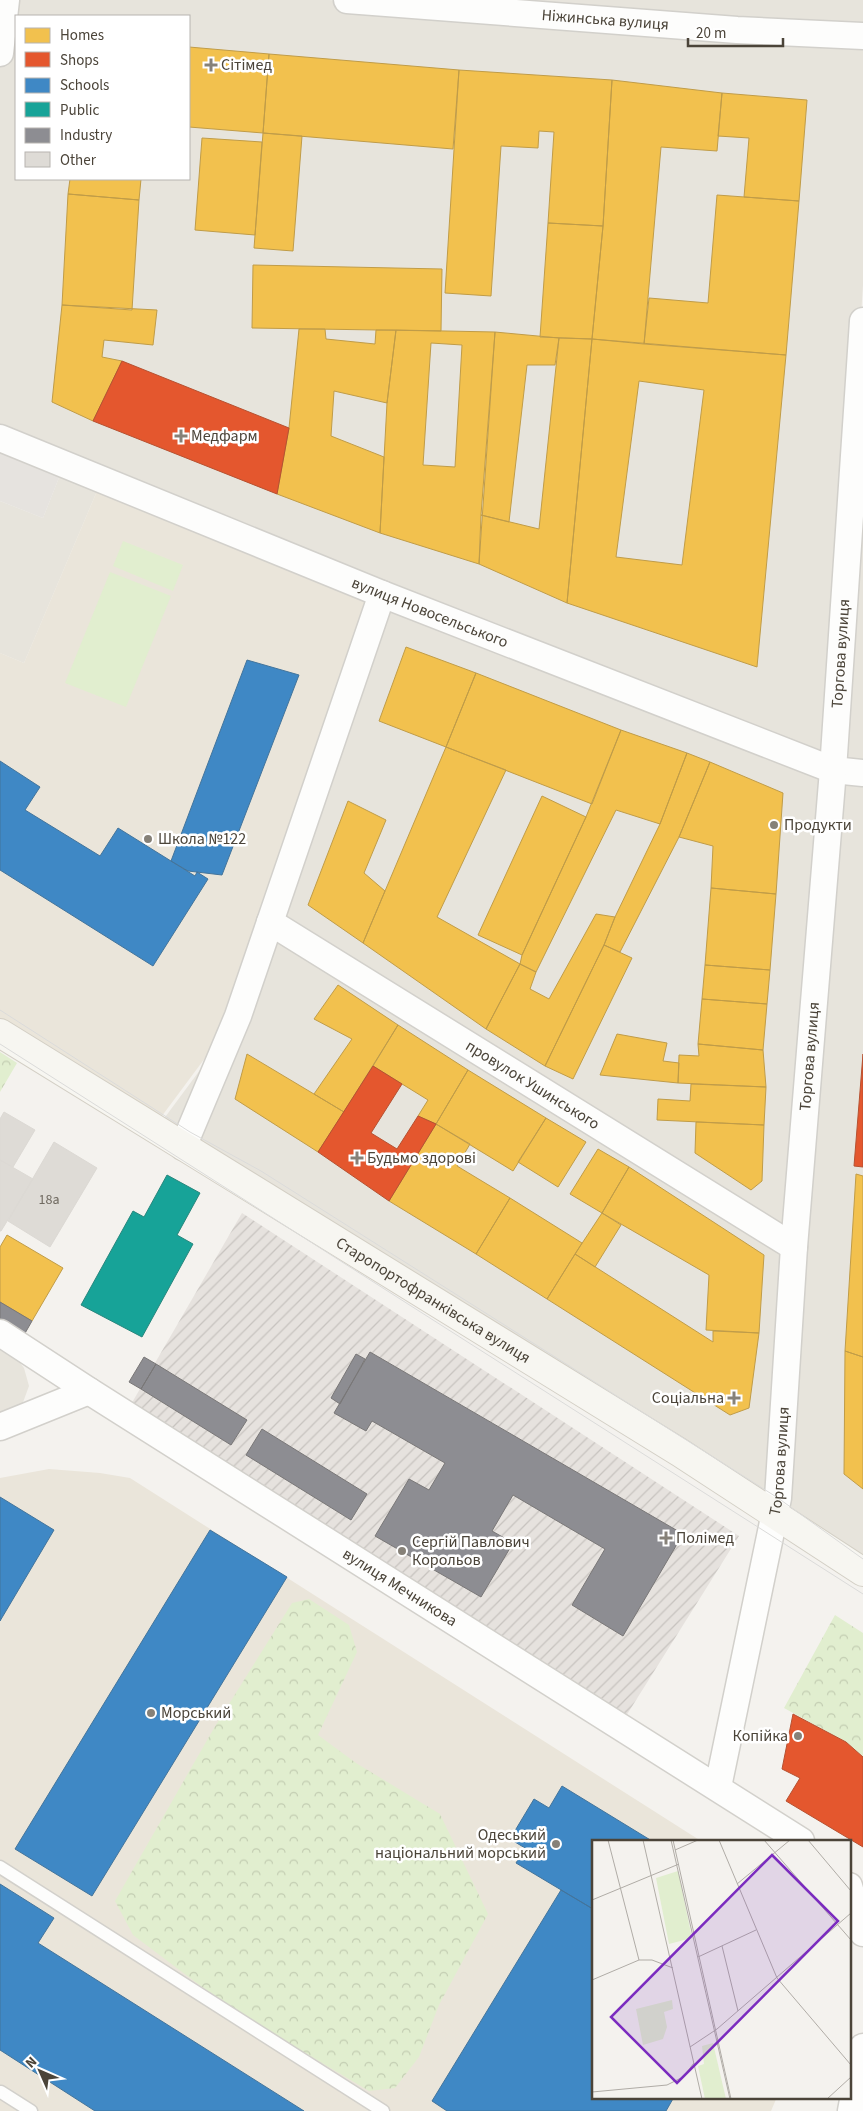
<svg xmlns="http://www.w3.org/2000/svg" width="863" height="2111" font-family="'Source Sans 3',sans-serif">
	<defs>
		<pattern id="industrial-furrows" width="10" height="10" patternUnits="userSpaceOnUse" patternTransform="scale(1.25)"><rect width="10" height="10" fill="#e6e2de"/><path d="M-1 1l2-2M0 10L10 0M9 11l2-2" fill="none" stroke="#c7c3bf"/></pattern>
		<pattern id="forest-crowns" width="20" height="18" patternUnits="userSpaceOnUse" patternTransform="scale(1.25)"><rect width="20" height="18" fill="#e1eecf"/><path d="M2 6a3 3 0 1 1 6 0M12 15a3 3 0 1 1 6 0" fill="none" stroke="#c3cdb2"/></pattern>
	</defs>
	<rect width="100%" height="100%" fill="#f4f2ee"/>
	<!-- residential -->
	<path fill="#e7e4dc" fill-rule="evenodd" d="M7,0H329L863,41V285L832,769L0,435V66ZM16,16H189V179H16Z
		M381,0H863V36Z
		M863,343V772L833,770Z
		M62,470L100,484L24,663L0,653V501L43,518Z
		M383,596L863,773V1566L779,1513L793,1241L272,920Z
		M271,923L792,1248L772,1510L157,1128L240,1016Z
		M0,1341L7,1345L24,1368L29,1386L18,1416L0,1423Z"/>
	<!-- industrial -->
	<path fill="url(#industrial-furrows)" d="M242,1213L739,1536L621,1724L126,1413Z"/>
	<!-- education -->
	<path fill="#eae5da" d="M100,484L379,596L237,1015L156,1124L0,1024V653L24,663Z
		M49,1469L100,1473L130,1478L701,1841H593V2097H777L771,2111H0V1478Z"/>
	<!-- grass -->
	<path fill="#e1eecf" d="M123,541L183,565L173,591L113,566Z
		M110,572L171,596L126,707L65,683Z"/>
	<!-- forest -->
	<path fill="url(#forest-crowns)" d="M0,1052L17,1063L0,1092Z
		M309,1599L349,1625L357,1652L318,1735L356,1763L440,1814L488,1914L439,2005L419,2057L395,2088L369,2091L265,2029L202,1987L133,1935L115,1901L214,1728L292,1603Z
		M835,1615L863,1633V1757L846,1742L784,1708Z"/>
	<!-- parking -->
	<path fill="#e6e3df" d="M0,443L62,470L43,518L0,501Z"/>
	<!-- homes -->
	<path fill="#f2c14e" stroke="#c09c48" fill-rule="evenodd" d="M189,47L269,54L263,133L189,127Z
		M269,54L459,70L453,149L263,133Z
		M459,70L612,80L603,226L548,223L554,132L539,131L538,148L501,146L491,296L445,293Z
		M612,80L722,93L717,151L661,147L644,344L592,339L603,226Z
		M722,93L807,100L799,201L744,197L749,138L718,136Z
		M263,133L302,136L293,251L254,248Z
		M202,138L262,142L255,235L195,230Z
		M70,179H141L139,200L68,194Z
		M68,194L139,200L132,310L62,305Z
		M717,195L799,201L786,355L644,344L649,298L708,303Z
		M548,223L603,226L592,339L540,337Z
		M253,265L442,269L441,331L252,328Z
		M62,305L157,310L153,345L104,340L102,357L122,361L93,421L52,402Z
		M299,329H325L326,339L375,344L376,330H396L387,403L334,391L331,436L384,457L380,533L277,494L289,428Z
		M396,330L495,332L479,564L380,533L387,403ZM431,343L462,345L455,467L423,465Z
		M495,332L559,338L555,365H527L509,522L481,515Z
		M559,338L592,339L567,603L479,564L481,515L539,529Z
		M592,339L786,355L757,667L567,603ZM639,381L704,390L682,565L616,557Z
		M406,647L476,673L446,747L379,721Z
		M476,673L621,730L592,804L446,747Z
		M621,730L687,753L660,824L616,810L536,972L520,964L522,955L586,817Z
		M446,747L506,770L437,917L520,964L486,1029L363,943Z
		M687,753L710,762L679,837L620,952L604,945L615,917L660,824Z
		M710,762L783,793L776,894L711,888L713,846L679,837Z
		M542,796L586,817L522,955L478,935Z
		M348,801L386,820L364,873L385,891L363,943L308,905Z
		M711,888L776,894L770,970L705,965Z
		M596,914L615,917L604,945L545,1066L486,1029L520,964L536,972L530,989L549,999Z
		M604,945L632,958L573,1079L545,1066Z
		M705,965L770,970L767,1004L702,999Z
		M338,985L398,1025L344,1112L314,1094L352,1039L314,1019Z
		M702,999L767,1004L763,1050L698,1044Z
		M398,1025L468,1070L436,1124L418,1116L428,1100L373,1066Z
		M617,1034L667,1043L663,1061L679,1063L678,1083L600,1075Z
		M698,1044L763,1050L766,1087L678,1083L679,1055L699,1056Z
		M247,1054L344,1112L318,1152L235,1099Z
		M468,1070L546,1118L513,1171L436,1124Z
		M691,1084L766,1087L764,1125L657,1120L658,1099L690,1101Z
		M546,1118L586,1142L558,1187L518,1162Z
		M696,1122L764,1125L762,1181L751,1190L695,1153Z
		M436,1124L470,1144L457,1166L510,1198L476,1254L389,1201Z
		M598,1149L629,1167L602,1213L570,1194Z
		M629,1167L764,1255L759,1333L706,1330L709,1275L602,1213Z
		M856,1174L863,1176V1357L845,1351Z
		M510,1198L582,1243L547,1299L476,1254Z
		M602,1213L621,1225L595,1267L575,1254Z
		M7,1235L63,1268L32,1321L0,1302V1247Z
		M575,1254L713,1342V1331L759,1333L749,1408L730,1415L547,1299Z
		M845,1351L863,1357V1489L844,1474Z"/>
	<!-- shops -->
	<path fill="#e4572e" stroke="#b65131" d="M122,361L289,428L277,494L93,421Z
		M863,1054V1167L854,1166Z
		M373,1066L402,1084L371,1133L397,1149L418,1116L436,1124L389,1201L318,1152Z
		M793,1714L846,1742L863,1757V1847L786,1801L800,1778L782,1769Z"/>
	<!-- schools -->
	<path fill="#3f88c5" stroke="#43749b" d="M247,660L299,675L222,875L188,871L171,861Z
		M0,761L40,787L25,810L100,856L118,828L195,876L197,872L208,879L153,966L0,870Z
		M0,1497L54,1530L0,1621Z
		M210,1530L287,1577L92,1896L15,1849Z
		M562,1786L652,1841H593V1909L516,1863L525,1848L510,1839L534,1799L549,1808Z
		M0,1884L54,1918L38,1943L304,2111H95L0,2050Z
		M561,1890L593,1909V2097H674L666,2111H447L432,2101Z"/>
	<!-- public -->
	<path fill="#17a398" stroke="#27867c" d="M167,1175L200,1193L177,1235L193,1244L142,1337L81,1305L133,1211L144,1217Z"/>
	<!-- industry -->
	<path fill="#8d8d92" stroke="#797777" d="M0,1302L32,1321L24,1335L0,1321Z
		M370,1352L683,1534L623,1636L572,1605L605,1549L513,1495L492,1531L513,1543L481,1597L375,1536L409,1479L429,1490L445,1463L372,1421L366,1431L334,1413Z
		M356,1354L365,1359L340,1404L331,1398Z
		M144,1357L156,1364L141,1389L129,1382Z
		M156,1364L247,1420L231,1445L141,1389Z
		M262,1429L367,1494L351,1520L246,1455Z"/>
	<!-- building -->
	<path fill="#dedbd6" stroke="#dcd9d4" d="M4,1112L35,1130L13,1167L0,1160V1119Z
		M54,1142L97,1168L50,1247L8,1221Z
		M0,1160L33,1179L1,1231H0Z"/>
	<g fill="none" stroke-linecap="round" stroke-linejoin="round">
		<defs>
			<path id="service" d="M0,1867L383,2111
				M1,2092L31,2111"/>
			<g id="minor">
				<path id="s1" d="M347,0L737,30L863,36"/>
				<path d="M0,53L6,0"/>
				<path id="s2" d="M0,438L382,594L833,770L863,773"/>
				<path id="s3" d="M270,922L794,1247"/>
				<path d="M183,1147L238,1016L382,594"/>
				<path id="s4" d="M0,1333L89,1391L801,1841"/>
				<path d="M0,1427L89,1391"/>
				<path id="s5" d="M718,1787L778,1498L794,1247L833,770L863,321"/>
				<path d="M849,1886L863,1933"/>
				<path d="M851,2111L863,2047"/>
			</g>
			<g id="secondary">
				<path id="s6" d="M0,1033L679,1452L863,1572"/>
			</g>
		</defs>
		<!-- service casing -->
		<use href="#service" stroke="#d2d0cb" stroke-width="15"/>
		<!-- minor casing -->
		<use href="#minor" stroke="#d2d0cb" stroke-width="29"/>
		<!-- secondary casing -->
		<use href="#secondary" stroke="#d3cfc5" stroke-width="30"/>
		<!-- service -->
		<use href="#service" stroke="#fdfdfc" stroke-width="12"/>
		<!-- minor -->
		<use href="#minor" stroke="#fdfdfc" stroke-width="26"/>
		<!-- secondary -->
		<use href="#secondary" stroke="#f7f6f1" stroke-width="28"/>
		<!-- tram -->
		<path stroke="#dbdbda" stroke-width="1" d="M0,1010L190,1132L261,1171L778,1498L863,1559
			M0,1044L863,1594"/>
	</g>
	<!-- markers -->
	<g fill="#868178" stroke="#fff" stroke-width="2">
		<path d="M208.5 57.5h5v5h5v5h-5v5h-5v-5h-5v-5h5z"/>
		<path d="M178.5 428.5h5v5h5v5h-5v5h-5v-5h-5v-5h5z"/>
		<circle cx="774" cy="825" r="5"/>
		<circle cx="148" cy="839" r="5"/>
		<path d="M354.5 1150.5h5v5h5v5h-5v5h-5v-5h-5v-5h5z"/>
		<path d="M731.5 1390.5h5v5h5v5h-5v5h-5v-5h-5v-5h5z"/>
		<path d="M663.5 1530.5h5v5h5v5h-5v5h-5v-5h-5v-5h5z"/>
		<circle cx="402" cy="1551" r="5"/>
		<circle cx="151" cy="1713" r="5"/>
		<circle cx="798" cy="1736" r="5"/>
		<circle cx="556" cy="1844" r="5"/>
	</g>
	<g text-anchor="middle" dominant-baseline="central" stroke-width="5" stroke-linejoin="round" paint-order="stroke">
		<!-- number labels -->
		<g font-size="14" fill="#706a61">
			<text x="49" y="1200">18а</text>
		</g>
		<!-- street labels -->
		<g font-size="16" fill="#4b4439" stroke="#fff">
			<text stroke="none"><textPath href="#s1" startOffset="259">Ніжинська вулиця</textPath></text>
			<text stroke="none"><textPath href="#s2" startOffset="464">вулиця Новосельського</textPath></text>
			<text stroke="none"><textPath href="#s5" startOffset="1142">Торгова вулиця</textPath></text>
			<text stroke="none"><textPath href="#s5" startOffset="738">Торгова вулиця</textPath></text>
			<text stroke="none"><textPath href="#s3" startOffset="309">провулок Ушинського</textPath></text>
			<text stroke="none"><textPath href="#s6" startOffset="509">Старопортофранківська вулиця</textPath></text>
			<text stroke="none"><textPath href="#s5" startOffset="332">Торгова вулиця</textPath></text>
			<text stroke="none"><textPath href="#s4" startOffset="474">вулиця Мечникова</textPath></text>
		</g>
		<!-- poi labels -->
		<g font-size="16" fill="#4b4439" stroke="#fff" text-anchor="start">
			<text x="221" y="65">Сітімед</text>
			<text x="191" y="436">Медфарм</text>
			<text x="784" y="825">Продукти</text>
			<text x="158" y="839">Школа №122</text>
			<text x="367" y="1158">Будьмо здорові</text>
			<text x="724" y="1398" text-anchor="end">Соціальна</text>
			<text x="676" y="1538">Полімед</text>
			<text x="412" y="1542">Сергій Павлович<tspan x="412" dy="18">Корольов</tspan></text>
			<text x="161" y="1713">Морський</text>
			<text x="788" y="1736" text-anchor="end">Копiйка</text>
			<text x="546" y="1835" text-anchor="end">Одеський<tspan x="546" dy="18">національний морський</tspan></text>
		</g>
	</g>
	<!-- overview -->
	<g transform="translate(592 1840)">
		<rect width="259" height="259" fill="#f4f2ee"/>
		<path d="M86,31L100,98L77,104L64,38ZM80,160L81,169L72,172L75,187L71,199L51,205L44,169ZM121,203L134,259H113L106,226L112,224L110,206Z" fill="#e1eecf"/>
		<path fill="none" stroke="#b0aca6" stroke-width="1" d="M16,0L47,120M51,0L110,259M79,0L138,259M81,0L139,259M127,0L185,138L259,225M172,0L259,100M216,0L259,51M83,10L106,0M145,44L198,0M0,60L87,24M130,106L146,171M106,117L164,90M0,140L47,120H60L81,128M98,207L125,189L259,73M0,252L75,245L91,237L102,223M235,259L259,237"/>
		<path fill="#7b2cbf" fill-opacity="0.15" stroke="#7b2cbf" stroke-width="2.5" d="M180,15L246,81L85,243L19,177Z"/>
		<rect width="259" height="259" fill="none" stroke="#4b4439" stroke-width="2.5"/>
	</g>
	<!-- legend -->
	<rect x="15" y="15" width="175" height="165" fill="#ffffff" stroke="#b7b4b0"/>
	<rect x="25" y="28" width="25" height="15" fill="#f2c14e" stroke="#b7b4b0"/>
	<text x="60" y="40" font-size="15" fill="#4b4439">Homes</text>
	<rect x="25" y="52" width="25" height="15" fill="#e4572e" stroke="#b7b4b0"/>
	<text x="60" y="65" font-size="15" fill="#4b4439">Shops</text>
	<rect x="25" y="78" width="25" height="15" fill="#3f88c5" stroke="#b7b4b0"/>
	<text x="60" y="90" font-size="15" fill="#4b4439">Schools</text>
	<rect x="25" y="102" width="25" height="15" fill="#17a398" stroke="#b7b4b0"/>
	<text x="60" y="115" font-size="15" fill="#4b4439">Public</text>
	<rect x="25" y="128" width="25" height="15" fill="#8d8d92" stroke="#b7b4b0"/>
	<text x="60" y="140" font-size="15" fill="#4b4439">Industry</text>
	<rect x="25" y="152" width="25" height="15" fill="#dedbd6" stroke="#b7b4b0"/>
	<text x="60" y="165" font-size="15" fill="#4b4439">Other</text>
	<!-- north arrow -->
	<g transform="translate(40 2071) rotate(315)" stroke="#ffffff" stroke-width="4" paint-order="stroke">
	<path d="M0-4L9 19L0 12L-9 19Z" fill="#4b4439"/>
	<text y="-8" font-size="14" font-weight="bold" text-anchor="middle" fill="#4b4439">N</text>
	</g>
	<!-- scale -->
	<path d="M688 38v8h95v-8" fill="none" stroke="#4b4439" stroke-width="2.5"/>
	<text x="696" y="38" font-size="15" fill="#4b4439" stroke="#ffffff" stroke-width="4" paint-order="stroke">20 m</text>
</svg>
